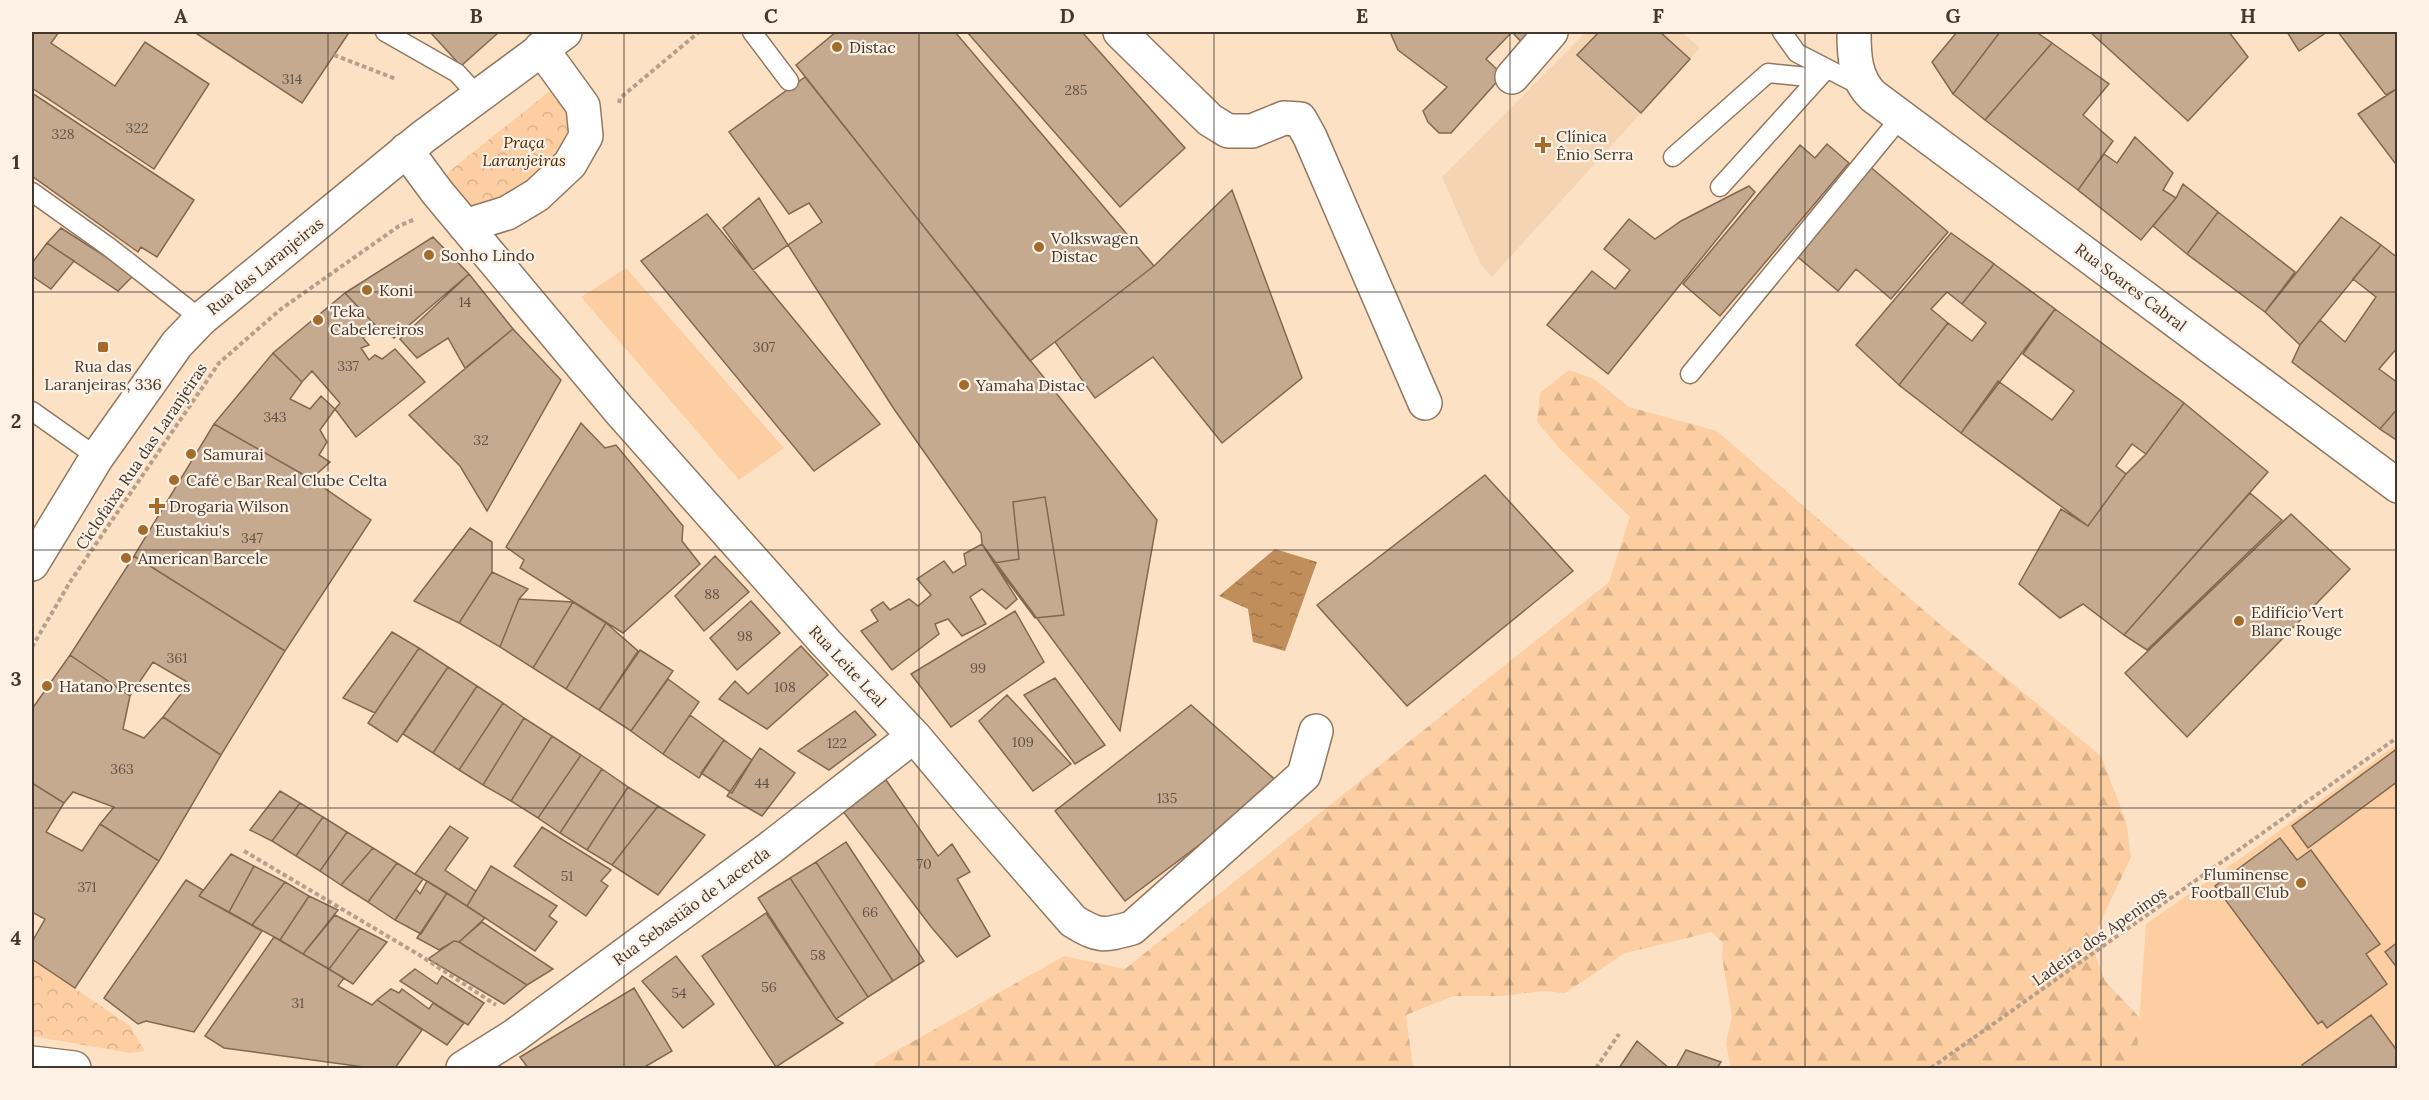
<svg xmlns="http://www.w3.org/2000/svg" width="2429" height="1100" font-family="Lora,serif">
	<defs>
		<pattern id="forest-firs" width="22" height="20" patternUnits="userSpaceOnUse" patternTransform="scale(1.5)"><rect width="22" height="20" fill="#fccea1"/><path d="M5 1l3.5 6h-7zM16 11l3.5 6h-7z" fill="#d9b28b"/></pattern>
		<pattern id="park-crowns" width="20" height="18" patternUnits="userSpaceOnUse" patternTransform="scale(1.5)"><rect width="20" height="18" fill="#fccea1"/><path d="M2 6a3 3 0 1 1 6 0M12 15a3 3 0 1 1 6 0" fill="none" stroke="#d9b28b"/></pattern>
		<pattern id="water-ripples" width="26" height="14" patternUnits="userSpaceOnUse" patternTransform="scale(1.5)"><rect width="26" height="14" fill="#c08e5b"/><path d="M2 4q2-2 4 0t4 0M15 11q2-2 4 0t4 0" fill="none" stroke="#9e754c"/></pattern>
	</defs>
	<rect width="100%" height="100%" fill="#fde1c5"/>
	<!-- built -->
	<path fill="#f5d4b3" d="M1586,32H1681L1700,48L1492,277L1480,263L1442,177Z"/>
	<!-- forest -->
	<path fill="url(#forest-firs)" d="M1569,370L1594,379L1629,407L1717,431L1936,621L2101,756L2126,821L2131,857L2098,927L2096,957L2105,981L2187,1068H1731L1726,1043L1732,1017L1722,957L1723,943L1712,932L1625,953L1565,993L1544,991L1501,996H1453L1406,1015L1413,1068H876L875,1063L1064,956L1125,969L1609,582L1630,517L1560,449L1537,422L1540,393Z"/>
	<!-- park -->
	<path fill="url(#park-crowns)" d="M551,90L569,97L576,121L552,172L500,206L468,207L441,181L451,170Z
		M32,959L130,1026L145,1051L130,1053L32,1036Z"/>
	<!-- garden -->
	<path fill="#fccea1" d="M626,268L784,448L739,480L581,297Z
		M2397,744V1068H2136L2146,924L2264,842Z"/>
	<!-- water -->
	<path fill="url(#water-ripples)" d="M1275,549L1317,562L1285,651L1253,642L1248,609L1219,596Z"/>
	<!-- building -->
	<path fill="#c6aa90" stroke="#81684f" stroke-width="1.5" d="M32,32H59L51,43L115,86L145,42L209,84L154,169L32,88Z
		M194,32H343L348,34L302,103Z
		M430,32H499L461,66Z
		M836,32H955L1154,266L1030,361L796,65Z
		M967,32H1082L1185,148L1120,207Z
		M1390,32H1542L1527,48L1512,32L1486,59L1503,75L1451,133H1439L1428,122L1423,111L1447,87L1398,50Z
		M1599,32H1660L1690,59L1641,113L1577,55Z
		M1957,32H2000L1953,94L1932,62Z
		M2000,32H2036L2052,43L1985,120L1953,94Z
		M2090,32H2229L2248,57L2188,121Z
		M2287,32H2327L2299,51Z
		M2338,32H2398V88L2386,95Z
		M2052,43L2109,84L2083,115L2113,141L2078,190L1985,120Z
		M805,77L1157,520L1120,731L982,544L981,533L894,409L788,245L822,222L809,203L789,214L729,132Z
		M2398,88V167L2358,114Z
		M32,93L194,200L157,257L141,247L138,252L32,176Z
		M2135,137L2173,173L2163,190L2176,198L2141,240L2078,190L2104,154L2117,163Z
		M1827,144L1849,163L1720,316L1683,284L1800,145L1815,158Z
		M1868,165L1948,232L1891,299L1856,269L1838,291L1793,253Z
		M2183,184L2218,212L2187,254L2153,226L2176,198Z
		M1749,186L1755,192L1608,374L1547,325L1592,271L1615,289L1630,270L1604,249L1629,219L1655,239L1681,221Z
		M1232,190L1302,378L1222,443L1153,357L1095,398L1055,342L1154,266Z
		M759,198L788,245L753,270L723,228Z
		M2218,212L2295,272L2265,312L2187,254Z
		M707,214L880,424L814,471L641,261Z
		M2341,217L2381,245L2300,345L2265,312Z
		M61,228L134,275L118,291L47,243Z
		M1951,233L1994,264L1962,304L1947,292L1931,309L1948,323L1899,385L1856,345Z
		M433,237L469,274L394,338L378,328L345,293Z
		M47,243L74,261L51,289L32,276V263Z
		M2381,245L2398,258V347L2379,369L2398,383V408L2380,429L2292,362L2300,345L2320,320L2345,342L2376,297L2353,279Z
		M1994,264L2055,309L1961,433L1899,385L1948,323L1972,341L1986,323L1962,304Z
		M469,274L513,329L465,368L448,338L417,358L400,339Z
		M345,293L378,328L363,338L369,345L361,348L369,360L375,355L382,359L395,349L425,382L356,437L335,409L340,403L312,371L302,382L273,353Z
		M2055,309L2184,403L2146,454L2132,444L2116,466L2126,474L2088,526L1961,433L1998,381L2052,420L2074,391L2023,354Z
		M513,329L561,380L487,511L460,466L409,415Z
		M273,353L302,382L290,399L310,409L321,396L335,409L320,430L327,442L319,455L330,462L311,479L214,424Z
		M2184,403L2268,472L2124,635L2083,604L2060,618L2019,584L2061,509L2088,526L2126,474L2146,454Z
		M2398,408V441L2380,429Z
		M581,423L605,448L616,445L683,526L682,541L700,564L623,633L520,568L524,560L506,547Z
		M214,424L311,479L371,520L285,651L134,556Z
		M1485,475L1573,571L1407,706L1317,605Z
		M2250,493L2282,520L2147,650L2124,635Z
		M1045,497L1064,615L1035,618L994,563L1019,559L1013,502Z
		M2291,514L2350,569L2187,737L2125,673Z
		M470,528L492,542V572L459,623L414,601Z
		M982,544L1017,599L1006,609L982,589L970,597L986,624L962,636L948,619L935,624L939,634L892,670L861,631L878,621L871,610L883,602L890,610L909,599L918,606L931,595L917,579L944,561L953,573L966,565L964,554Z
		M134,556L285,651L221,755L163,717L189,683L153,662L130,696L70,655Z
		M715,556L749,592L704,631L675,596Z
		M492,572L528,589L519,599L500,647L459,623Z
		M519,599L573,602L533,668L500,647Z
		M751,601L780,633L737,670L710,638Z
		M573,602L606,623L566,689L533,668Z
		M1015,611L1044,662L951,727L911,674Z
		M606,623L638,651L599,710L566,689Z
		M392,632L419,648L375,713L343,698Z
		M801,646L828,675L767,729L719,699L735,681L748,694Z
		M419,648L448,667L397,742L368,723Z
		M640,650L673,671L631,731L599,710Z
		M70,655L130,696L123,729L144,738L163,717L221,755L159,861L100,824L114,807L73,792L64,803L32,783V709Z
		M448,667L477,686L433,753L403,734Z
		M1055,678L1105,745L1075,764L1024,695Z
		M668,679L699,702L663,754L631,731Z
		M477,686L503,703L459,770L433,753Z
		M1007,695L1071,764L1033,791L979,721Z
		M503,703L524,718L483,785L459,770Z
		M1191,705L1280,784L1125,901L1055,811Z
		M855,711L876,735L829,770L798,751Z
		M690,715L724,740L699,778L663,754Z
		M524,718L552,736L511,801L483,785Z
		M552,736L581,755L538,818L511,801Z
		M724,740L752,760L732,793L701,773Z
		M760,748L795,773L762,816L727,796Z
		M2398,748V781L2308,848L2292,826Z
		M581,755L602,769L560,833L538,818Z
		M602,769L628,787L587,850L560,833Z
		M886,780L938,856L952,844L970,872L957,879L990,936L957,957L932,928L842,810Z
		M32,783L64,803L46,832L82,851L100,824L159,861L75,988L32,959V942L45,919L32,912Z
		M628,787L658,806L612,865L587,850Z
		M280,791L300,803L272,841L250,830Z
		M300,803L323,817L296,856L272,841Z
		M658,806L705,835L658,895L612,865Z
		M323,817L347,832L320,871L296,856Z
		M450,826L468,838L445,870L476,891L467,906L415,874Z
		M542,827L611,870L601,881L608,886L586,916L514,866Z
		M347,832L373,848L341,885L320,871Z
		M2280,838L2297,860L2311,850L2380,944L2366,954L2387,984L2327,1028L2322,1021L2318,1024L2215,886Z
		M846,842L924,961L893,981L816,862Z
		M373,848L397,863L368,902L341,885Z
		M231,854L254,866L229,912L199,896Z
		M816,862L893,981L868,997L790,878Z
		M397,863L423,879L395,920L368,902Z
		M254,866L285,882L252,925L229,912Z
		M491,866L557,906L549,916L557,922L535,951L467,906Z
		M790,878L868,997L836,1019L758,898Z
		M186,880L203,890L199,896L262,931L194,1032L146,1021L138,1024L104,998Z
		M427,881L447,893L421,934L395,920L416,889L420,894Z
		M285,882L309,896L280,940L252,925Z
		M447,893L485,918L459,942L454,941L439,950L417,938Z
		M309,896L338,910L303,954L280,940Z
		M766,913L836,1019L843,1023L776,1067L702,956Z
		M335,915L360,928L329,969L303,954Z
		M482,922L553,969L527,985L459,942Z
		M360,928L387,942L353,984L329,969Z
		M274,937L344,978L338,986L372,1005L377,1000L422,1030L395,1068H371L224,1048L205,1036Z
		M454,941L459,942L527,985L504,1004L428,959Z
		M2398,942V969L2385,952Z
		M676,956L714,1004L683,1028L642,981Z
		M415,969L437,984L442,976L484,1003L468,1025L400,981Z
		M634,988L672,1051L643,1068H528L520,1057Z
		M391,989L399,993L402,989L429,1009L433,1003L464,1023L447,1045L377,1000Z
		M2371,1015L2398,1052V1068H2304L2302,1065Z
		M1637,1041L1669,1068H1619Z
		M1686,1050L1721,1062L1717,1068H1676Z"/>
	<g fill="none" stroke-linecap="round" stroke-linejoin="round">
		<defs>
			<path id="service" d="M385,32L457,73L478,96
				M752,32L789,81
				M1782,32L1797,53L1863,87
				M1673,157L1768,73L1818,78
				M1720,187L1823,73
				M32,192L109,247L201,319
				M1690,374L1901,117
				M32,411L97,457"/>
			<path id="minor" d="M1120,32L1210,120L1228,131H1252L1284,118L1300,119L1310,137L1425,403
				M1854,32C1854,56 1855,79 1873,96L2398,486
				M1512,77L1551,32
				M406,150L437,192L619,410L826,643L914,736L978,812L1073,921C1099,937 1103,936 1132,928L1304,775L1316,731
				M465,226L507,213L537,195L570,164L586,136L583,106L541,48
				M32,1063L74,1068
				M463,1068L514,1036L770,848L914,736"/>
			<path id="secondary" d="M32,564L97,457L177,344L201,319L423,137L565,32"/>
		</defs>
		<!-- service casing -->
		<use href="#service" stroke="#92785f" stroke-width="21"/>
		<!-- minor casing -->
		<use href="#minor" stroke="#92785f" stroke-width="36"/>
		<!-- secondary casing -->
		<use href="#secondary" stroke="#92785f" stroke-width="36"/>
		<!-- path -->
		<path stroke="#b6a08b" stroke-width="4" stroke-dasharray="4.5 3" stroke-linecap="butt" d="M334,55L396,79
			M619,103L620,98L699,32
			M32,647L70,582L219,363L281,309L399,226L415,219
			M244,851L421,956L496,1005
			M1596,1068L1619,1034
			M1931,1068L2398,737"/>
		<!-- service -->
		<use href="#service" stroke="#fff" stroke-width="18"/>
		<!-- minor -->
		<use href="#minor" stroke="#fff" stroke-width="33"/>
		<!-- secondary -->
		<use href="#secondary" stroke="#fff" stroke-width="33"/>
	</g>
	<!-- grid -->
	<path fill="none" stroke="#43382d" stroke-width="1.5" stroke-opacity="0.55" d="M328,32V1068M624,32V1068M919,32V1068M1214,32V1068M1510,32V1068M1805,32V1068M2101,32V1068M32,292H2398M32,550H2398M32,808H2398"/>
	<!-- markers -->
	<g fill="#a56b2a" stroke="#fdf1e6" stroke-width="2">
		<circle cx="837" cy="47" r="6"/>
		<path d="M1540 136h6v6h6v6h-6v6h-6v-6h-6v-6h6z"/>
		<circle cx="1039" cy="247" r="6"/>
		<circle cx="429" cy="255" r="6"/>
		<circle cx="367" cy="290" r="6"/>
		<circle cx="318" cy="320" r="6"/>
		<rect x="97" y="341" width="12" height="12" rx="3"/>
		<circle cx="964" cy="385" r="6"/>
		<circle cx="191" cy="454" r="6"/>
		<circle cx="174" cy="480" r="6"/>
		<path d="M154 497h6v6h6v6h-6v6h-6v-6h-6v-6h6z"/>
		<circle cx="143" cy="530" r="6"/>
		<circle cx="126" cy="558" r="6"/>
		<circle cx="2239" cy="621" r="6"/>
		<circle cx="47" cy="686" r="6"/>
		<circle cx="2301" cy="883" r="6"/>
	</g>
	<g text-anchor="middle" dominant-baseline="central" stroke-width="4.5" stroke-linejoin="round" paint-order="stroke">
		<!-- number labels -->
		<g font-size="14" fill="#645446">
			<text x="292" y="79">314</text>
			<text x="1076" y="90">285</text>
			<text x="137" y="128">322</text>
			<text x="63" y="134">328</text>
			<text x="465" y="302">14</text>
			<text x="764" y="347">307</text>
			<text x="348" y="366">337</text>
			<text x="275" y="417">343</text>
			<text x="481" y="440">32</text>
			<text x="252" y="538">347</text>
			<text x="712" y="594">88</text>
			<text x="745" y="636">98</text>
			<text x="177" y="658">361</text>
			<text x="978" y="668">99</text>
			<text x="785" y="687">108</text>
			<text x="1023" y="742">109</text>
			<text x="837" y="743">122</text>
			<text x="122" y="769">363</text>
			<text x="762" y="783">44</text>
			<text x="1167" y="798">135</text>
			<text x="924" y="864">70</text>
			<text x="567" y="876">51</text>
			<text x="87" y="887">371</text>
			<text x="870" y="912">66</text>
			<text x="818" y="955">58</text>
			<text x="769" y="987">56</text>
			<text x="679" y="993">54</text>
			<text x="298" y="1003">31</text>
		</g>
		<!-- poi labels -->
		<g font-size="16" fill="#43382d" stroke="#fdf1e6" text-anchor="start">
			<text x="849" y="47">Distac</text>
			<text x="1556" y="136">Clínica<tspan x="1556" dy="18">Ênio Serra</tspan></text>
			<text x="1051" y="238">Volkswagen<tspan x="1051" dy="18">Distac</tspan></text>
			<text x="441" y="255">Sonho Lindo</text>
			<text x="379" y="290">Koni</text>
			<text x="330" y="311">Teka<tspan x="330" dy="18">Cabelereiros</tspan></text>
			<text x="103" y="366" text-anchor="middle">Rua das<tspan x="103" dy="18">Laranjeiras, 336</tspan></text>
			<text x="976" y="385">Yamaha Distac</text>
			<text x="203" y="454">Samurai</text>
			<text x="186" y="480">Café e Bar Real Clube Celta</text>
			<text x="169" y="506">Drogaria Wilson</text>
			<text x="155" y="530">Eustakiu's</text>
			<text x="138" y="558">American Barcele</text>
			<text x="2251" y="612">Edifício Vert<tspan x="2251" dy="18">Blanc Rouge</tspan></text>
			<text x="59" y="686">Hatano Presentes</text>
			<text x="2289" y="874" text-anchor="end">Fluminense<tspan x="2289" dy="18">Football Club</tspan></text>
		</g>
		<!-- park labels -->
		<g font-size="16" font-style="italic" fill="#4b2900" stroke="#fdf1e6">
			<text x="524" y="142">Praça<tspan x="524" dy="18">Laranjeiras</tspan></text>
		</g>
		<!-- street labels -->
		<g font-size="16" fill="#43382d" stroke="#fdf1e6">
			<text transform="translate(265 266) rotate(-39)">Rua das Laranjeiras</text>
			<text transform="translate(2131 287) rotate(37)">Rua Soares Cabral</text>
			<text transform="translate(141 456) rotate(-56)">Ciclofaixa Rua das Laranjeiras</text>
			<text transform="translate(848 666) rotate(47)">Rua Leite Leal</text>
			<text transform="translate(691 906) rotate(-36)">Rua Sebastião de Lacerda</text>
			<text transform="translate(2099 936) rotate(-35)">Ladeira dos Apeninos</text>
		</g>
	</g>
	<!-- border -->
	<rect width="2429" height="1100" fill="none" stroke="#fdf1e6" stroke-width="66"/>
	<rect x="33" y="33" width="2363" height="1034" fill="none" stroke="#43382d" stroke-width="2"/>
	<g font-size="20" text-anchor="middle" font-weight="bold" fill="#43382d">
		<text x="181" y="23">A</text>
		<text x="476" y="23">B</text>
		<text x="771" y="23">C</text>
		<text x="1067" y="23">D</text>
		<text x="1362" y="23">E</text>
		<text x="1658" y="23">F</text>
		<text x="1953" y="23">G</text>
		<text x="2248" y="23">H</text>
		<text x="16" y="169">1</text>
		<text x="16" y="428">2</text>
		<text x="16" y="686">3</text>
		<text x="16" y="945">4</text>
	</g>
</svg>
